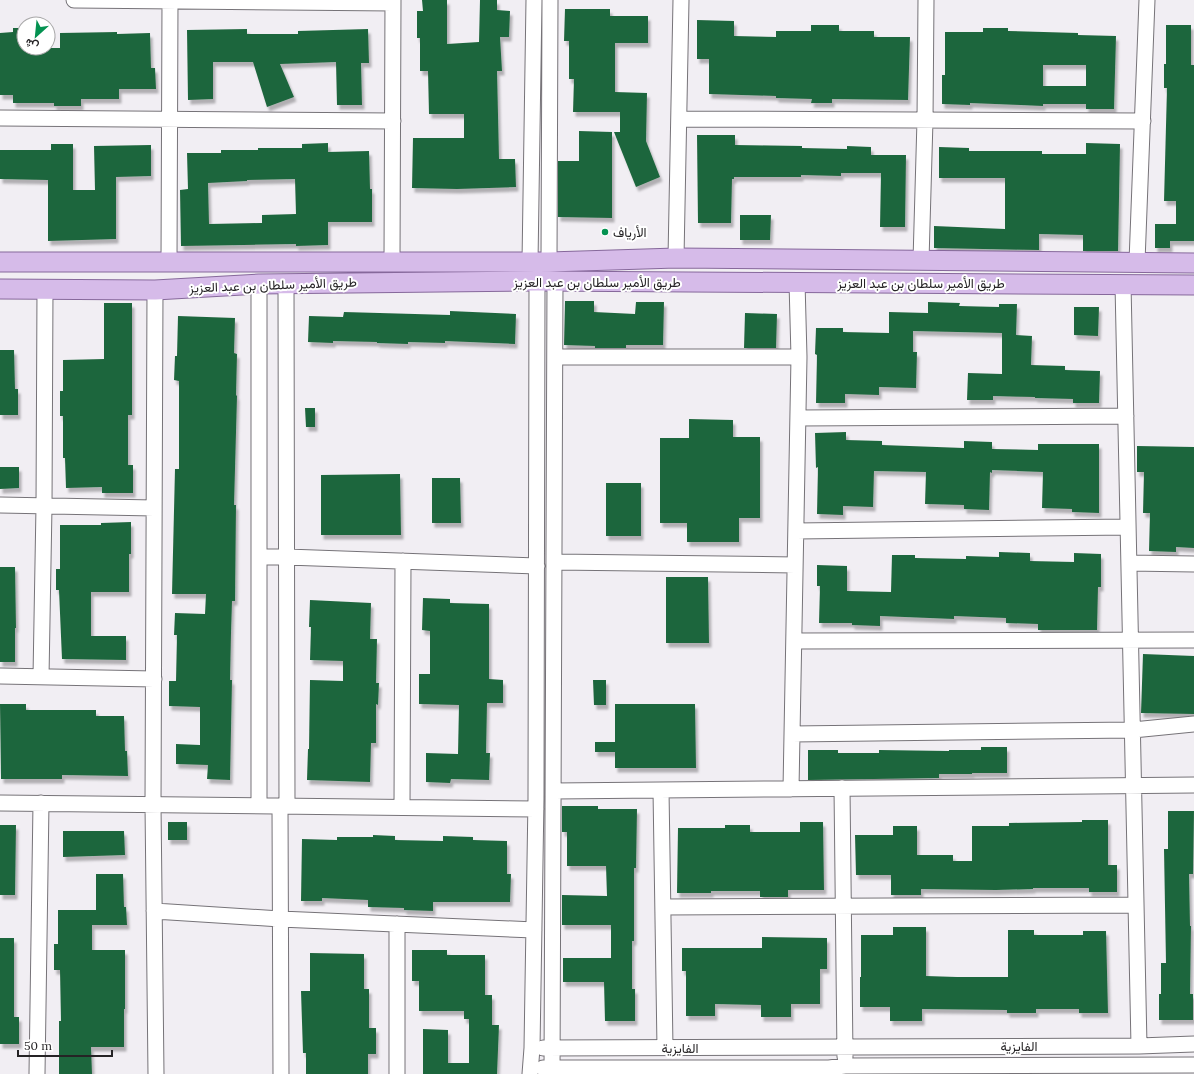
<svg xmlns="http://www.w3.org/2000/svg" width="1194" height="1074" font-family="Lora,Vazirmatn,serif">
	<defs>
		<filter id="shadow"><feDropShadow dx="2.5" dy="4.5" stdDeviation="1" flood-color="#0004"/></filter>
	</defs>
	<rect width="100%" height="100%" fill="#f1eef3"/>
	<!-- building -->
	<path fill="#1f663d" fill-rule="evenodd" filter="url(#shadow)" d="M422,0H447V44L479,42L480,0H497V10L510,11L509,37H500L502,71H497L499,159H515L516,187L457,189L412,188L413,138H464V114H429L428,71H420V38H417V11H423Z
		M565,9H610V16H648V43H615V92L647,93L646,141L660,177L636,187L614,132H620V112H573L574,79H569V41H564Z
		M697,20L734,21V36L776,37V31H811V25H839V31H874V37H910L908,100L832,99V103H811L812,99L776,98V96L709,94V59H697Z
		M1166,25H1191V65H1194V241H1170V248H1155V224H1176V201H1164L1167,88H1164V64H1166Z
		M13,28H24V48H60V33L117,32V34L150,33L151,68H155L156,89H119V99H81V106H54V103H13V95H0V33L13,32Z
		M983,28H1008V31L1078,33V35L1116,36L1114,109H1086V104H1043V106L970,103V105L942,104V75H945V32H983ZM1043,65H1086V86H1043Z
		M247,29V34H298V31L368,29L369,63H361L362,105H337L336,62L280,64L294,97L267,107L253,62H213V99L188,100L187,30Z
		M579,131L612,132V218L558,217V161H579Z
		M697,135H735V145L802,146V148L847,149V146L871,147V155H906L905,227H880L881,173H841V176L801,175V177H734V179H732L731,223H698Z
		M328,143V152L369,151L370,189H372V222H328V245L296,246V244L181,246L180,190L188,189L187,153H221V150H258V148H302V144ZM295,179L296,214L262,215V223L209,224L208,183L247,181V180Z
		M1086,143L1120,144L1118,251H1083V235L1039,234V250L934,248V226L1005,229V178H939V147L969,148V151H1042V154H1086Z
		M51,144H73V190H95L94,146L151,145V176L116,177V239L48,241V180L0,179V150H51Z
		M740,215H771L770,240H740Z
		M565,301H594V312L635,314L636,302H664L663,345H626V348H595V346L564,345Z
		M928,302L960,303L959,306L999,307V304H1017L1016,335L1032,336L1031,365L1065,366V370L1100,371L1099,403H1073V399L1035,398V397L993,396V400H967L968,373L1002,374V333L913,331V352H917L916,388L879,387V395L845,394V403H816L817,355L815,354L816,328H843V332L889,333V312L928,313Z
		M104,303H132V415H128V465H133V493H102V487L66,488L65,458H63V416H60V391H63V360L104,359Z
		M1074,307H1099L1098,336L1074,335Z
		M450,311L516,314L515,344L445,341V343L408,342V344L377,343V342L333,341V343L308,342L309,316L343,317L344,312L450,315Z
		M745,313L777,314L776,348H744Z
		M178,316L235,318L234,353L237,354L236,395L237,396L234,505H236L235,601H232L231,633L230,680H232L230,780L207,779L208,765L176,764V744L200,745V707L169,706V681H176L177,635H174L175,613L205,614L206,594H172L175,469H179V381L174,380L175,356H177Z
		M0,350H14L15,389H18V415H0Z
		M305,408H315V427H306Z
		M689,419L733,420V437H760V518H739V542H687V523H660V438H689Z
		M846,432V440L882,441V445L964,448V441L992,442V449L1038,450V444H1099V513L1072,512V509L1042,508L1043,472L992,470V473L990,472L989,510L964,509V505L925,504L926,472L874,471L873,507L843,506V515L817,514L818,467L816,468L815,433Z
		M1137,446L1194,447V548L1176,547V552L1149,551L1150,513H1143L1144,472H1137Z
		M0,467H19V488L0,489Z
		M400,474L401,535H321V475Z
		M432,478H460L461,523H432Z
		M606,483H641V536H606Z
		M131,522V554H129V592H91V636H126V660L62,659L59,590H56V569H60V525H101V523Z
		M999,552L1030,553V561L1074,562V553L1101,554V587H1098L1097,630H1038V624L1006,623V618L954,616V619L880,616V626L852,625V623H819L820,586H817V565L847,566V591L891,592L892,555H915V558L966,559V556L999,557Z
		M0,567H15L16,628H15V662H0Z
		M666,577H708L709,643H666Z
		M423,598L450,599V603L489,604V679L503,680V703H487L486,753H490L489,780L451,779L450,783L426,782V753L458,754L459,705L419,704V674H430V631L422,630Z
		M310,600L371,603L370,639H377L376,683H379L378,705L376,704V743H371L370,782L307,780L308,749H309L310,680L343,681V661L310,660L311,627H309Z
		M1143,654L1194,656V714L1141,713Z
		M593,680H606V705H594Z
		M0,704H26V710H96V716H124L125,751H127L128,776L62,775V779H1Z
		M615,704H695L696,768H615V752H595V742H615Z
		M981,747H1007V773H972V774H939V778L808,780V750H838V753H879V750L949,751V750H981Z
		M562,806H598V809H637L636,868H634V941H632V989H635V1021H605L604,982H563V958H611V925H562V895L607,896L606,866H567V832H562Z
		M1168,811H1194L1193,874H1189L1190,926H1191L1190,994H1193V1020H1159V994H1161V963H1166L1164,849H1168Z
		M1082,820H1108V865H1117V892H1089V888H1033V889L996,890L921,889V895H891V875H856L855,835H893V826H917V855H953V861H972V826H1009V823L1082,822Z
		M168,822H187V840H168Z
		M800,822H823L824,890H788V897H760V891H711V893H677L678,828H725V825H750V832H800Z
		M0,825H16L15,895H0Z
		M63,831H124L125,855L63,857Z
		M373,835L395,836V840L443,841V836L473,837V840L507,841V874H511L510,902H433V911L404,910V908L368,907V900L322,898V901H301L302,839L337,840V837H373Z
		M96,874H123L124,907H126L127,925H92V950H125V1009H124V1047H91L92,1074H59V1021H61L60,970H54V944H58V910H96Z
		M893,927H926V976L957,977H1008V930H1034V935H1083V931H1106L1108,1013H1079V1009H1036V1013H1007V1010L922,1009V1021H890V1007H860V977H861V935H893Z
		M762,937L827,938V969H820V1004H791V1017H761V1005L715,1004V1016H686V971H682V948H762Z
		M0,938H14V1017H19V1044H0Z
		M412,950H447V955H485V995H492V1025H499L497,1074H423V1029L448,1030V1063H469V1019H464V1011H419V981H412Z
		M310,953L364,954V989H369V1028H376V1054H368V1074H306V1053H303L301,991H310Z"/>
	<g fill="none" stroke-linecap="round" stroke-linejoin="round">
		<defs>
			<path id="minor" d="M74,0L393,3
				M0,118L393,121
				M679,119L1143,121
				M676,258L681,0
				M921,261L925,120L926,0
				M169,262L170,1
				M392,262L393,0
				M530,262L534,0
				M549,262L550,0
				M1137,262L1147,0
				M286,284L287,806
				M1123,284L1139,1046
				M155,290L153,805L156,1074
				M556,357H799
				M798,418L1126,416
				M0,505L154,508
				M796,531L1128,527
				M259,557H287L537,566
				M555,562L795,565
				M1129,563L1194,564
				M794,641L1194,640
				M0,676L154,679
				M41,677L44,506L45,289
				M792,734L1133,730L1194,724
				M842,788L845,1057
				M791,789L799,357L797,282
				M661,790L665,1048
				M554,791L1194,785
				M0,803L536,809
				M259,806V284
				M280,806L281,1074
				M402,807L403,561
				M663,907L1136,905
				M154,911L280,919L534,930
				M397,924V1074
				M543,1048L1139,1046L1194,1044
				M543,1068H829L845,1066L1194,1065
				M37,1074L41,803
				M530,1074L532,1048L536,799L537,281
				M552,1074L555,282"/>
			<path id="major" d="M0,262H549L676,258L1194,263
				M0,289L155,290L259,284L537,281L1194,285"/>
		</defs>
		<!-- minor casing -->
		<use href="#minor" stroke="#767378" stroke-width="17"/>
		<!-- major casing -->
		<use href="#major" stroke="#86689b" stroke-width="21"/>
		<!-- minor -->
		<use href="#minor" stroke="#fff" stroke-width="15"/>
		<!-- major -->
		<use href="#major" stroke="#d6bbe9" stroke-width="19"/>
	</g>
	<!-- markers -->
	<circle fill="#049251" stroke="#fff" stroke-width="1.5" cx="605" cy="232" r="4"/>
	<g text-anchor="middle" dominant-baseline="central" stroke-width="4" stroke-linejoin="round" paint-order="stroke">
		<!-- poi labels -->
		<g font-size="13" fill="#252325" stroke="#fff" text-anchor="start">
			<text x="613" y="232">الأرياف</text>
		</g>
		<!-- street labels -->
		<g font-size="13" fill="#252325" stroke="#fff">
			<text x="597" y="282">طريق الأمير سلطان بن عبد العزيز</text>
			<text x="921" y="283">طريق الأمير سلطان بن عبد العزيز</text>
			<text transform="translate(273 285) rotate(-2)">طريق الأمير سلطان بن عبد العزيز</text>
			<text x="1019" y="1046">الفايزية</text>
			<text x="680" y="1048">الفايزية</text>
		</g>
	</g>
	<!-- north arrow -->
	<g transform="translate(36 36) rotate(207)"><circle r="19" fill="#ffffff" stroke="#a8a7a8"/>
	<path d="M0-3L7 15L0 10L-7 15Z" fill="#049251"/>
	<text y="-6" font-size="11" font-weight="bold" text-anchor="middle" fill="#252325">ش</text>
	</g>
	<!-- scale -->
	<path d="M18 1050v6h94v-6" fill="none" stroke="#252325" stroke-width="2"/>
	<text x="24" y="1050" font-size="12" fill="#252325" stroke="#ffffff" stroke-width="3" paint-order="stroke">50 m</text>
</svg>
